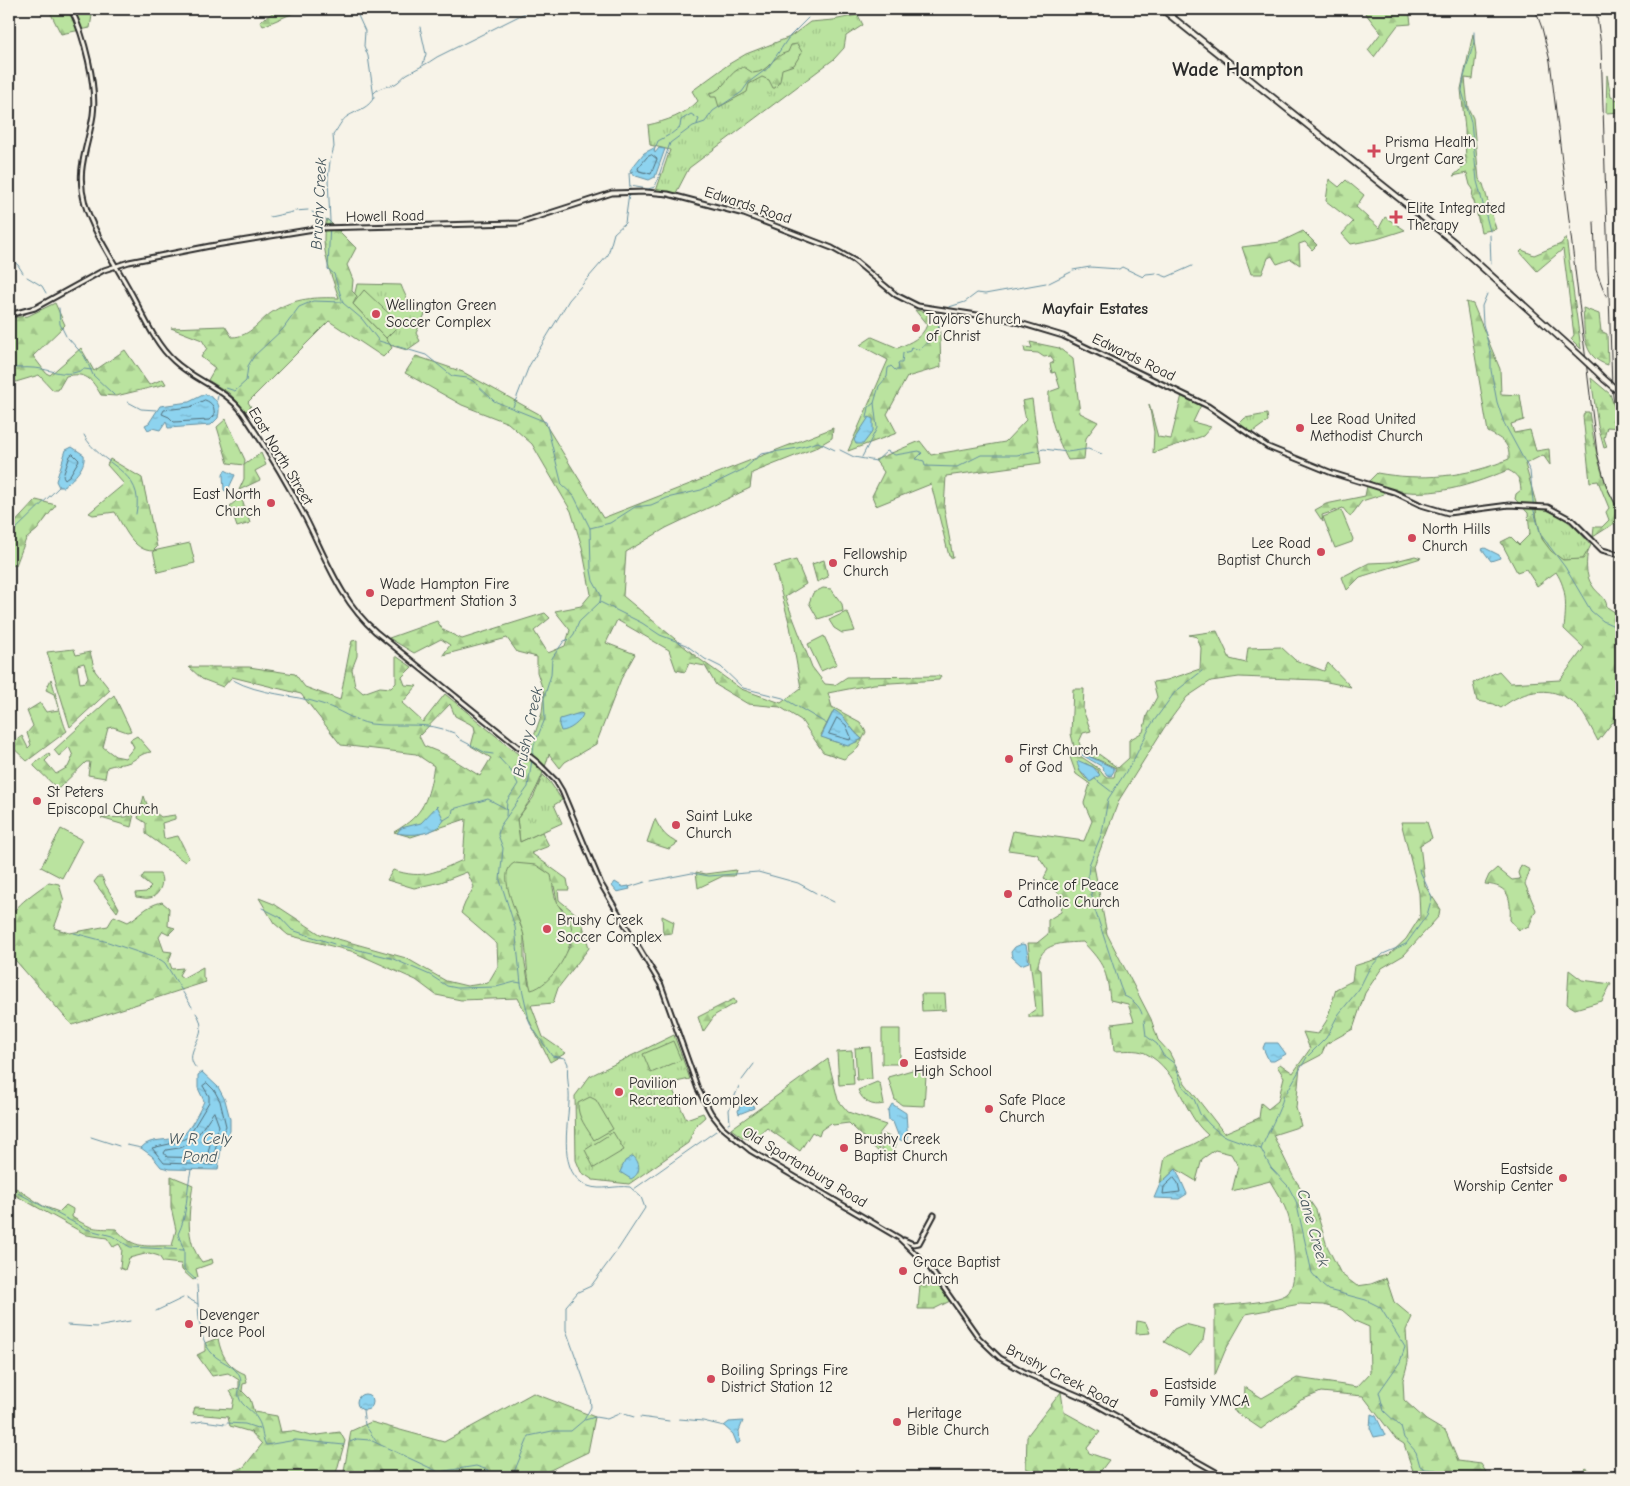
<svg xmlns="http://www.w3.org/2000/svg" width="1630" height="1486" font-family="'Comic Neue',sans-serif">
	<defs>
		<pattern id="grass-tufts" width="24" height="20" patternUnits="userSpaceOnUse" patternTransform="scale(1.25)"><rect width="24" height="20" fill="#bae39f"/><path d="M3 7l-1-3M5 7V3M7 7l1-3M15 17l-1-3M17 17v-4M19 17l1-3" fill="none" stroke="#a0c389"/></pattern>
		<pattern id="forest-firs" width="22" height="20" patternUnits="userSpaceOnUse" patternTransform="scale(1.25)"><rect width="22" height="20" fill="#bae39f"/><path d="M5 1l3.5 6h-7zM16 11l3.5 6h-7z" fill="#a0c389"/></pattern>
		<pattern id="cemetery-stones" width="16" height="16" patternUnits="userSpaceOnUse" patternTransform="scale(1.25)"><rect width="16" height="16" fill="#bae39f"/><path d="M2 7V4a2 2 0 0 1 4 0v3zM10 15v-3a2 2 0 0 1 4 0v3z" fill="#a0c389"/></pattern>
		<pattern id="water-ripples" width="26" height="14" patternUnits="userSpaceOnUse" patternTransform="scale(1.25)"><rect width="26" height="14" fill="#8dd3ef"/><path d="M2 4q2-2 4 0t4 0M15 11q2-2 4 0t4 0" fill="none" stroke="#7ab5cd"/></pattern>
	</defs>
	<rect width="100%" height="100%" fill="#f7f3e8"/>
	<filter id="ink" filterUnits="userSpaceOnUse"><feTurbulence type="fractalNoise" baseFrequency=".02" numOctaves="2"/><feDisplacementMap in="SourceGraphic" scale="10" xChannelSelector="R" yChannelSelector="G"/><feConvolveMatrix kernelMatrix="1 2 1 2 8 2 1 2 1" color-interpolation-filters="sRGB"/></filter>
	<g filter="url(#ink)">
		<!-- grass -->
		<path fill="url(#grass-tufts)" stroke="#728765" d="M858,15L863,25L846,36L844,48L834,59L689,168L676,193L656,191L670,150L650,145L648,125C666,121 685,115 698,101L692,91L729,64L746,54L790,37L810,22L833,20Z
			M357,284L401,285C406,298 411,308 426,312L416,333L420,341L407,350L386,344L351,309Z
			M1267,414L1268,421L1250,434L1238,425L1245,418Z
			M1536,508C1561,511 1575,527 1591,545L1584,559C1578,559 1570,561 1564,560C1544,556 1536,525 1536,508Z
			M543,775L550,782L562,800L554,805L562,823L520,842L517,819L533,798Z
			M921,994H945L946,1010L922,1011Z
			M674,1035L690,1079L676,1082L672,1088L686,1119L703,1113L705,1117L696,1125L688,1143L629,1184L593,1180L581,1172L576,1160L575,1096L590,1076Z"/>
		<!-- forest -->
		<path fill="url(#forest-firs)" stroke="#728765" fill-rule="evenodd" d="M44,9H93L90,28L61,34L49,10Z
			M279,9H303L263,26L260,21Z
			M1362,9H1409L1411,24L1398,25L1374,57L1368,50L1381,33Z
			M1473,34L1476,54L1473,79L1465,78L1468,108L1473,118L1479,179L1483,184L1496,229L1481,232L1474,201L1472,198L1473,189L1470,185L1467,173L1453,176L1466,165L1465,129L1461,89Z
			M797,44L802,52L794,65L782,69L780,81L775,88H773L769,80L762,77L749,84L747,92L719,107L716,97H711L709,93C725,92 728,70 744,67L753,73C770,72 771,56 788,52L791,45Z
			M1607,75L1611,97L1620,101L1621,112L1606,113Z
			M1329,179L1339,187L1346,180L1364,195L1356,207L1379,228L1385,217L1405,230L1377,239L1351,244L1342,234L1353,222L1326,201Z
			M327,219L356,248L347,265L353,280L352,291L357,296L353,304L386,338L392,348L383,357L329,321L248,402L251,407L246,411L229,393L208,380L215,368L201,357L207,348L202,340L171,328L225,326L232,337C251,337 259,320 274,311C294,298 316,297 339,298C331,274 318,245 327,219Z
			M1303,231L1317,245L1312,250L1305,242L1299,244L1300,265L1291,259L1277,264L1272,256L1268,258L1262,274H1251L1242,247L1280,242Z
			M1566,237L1581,349L1571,339L1574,335L1563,249L1537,271L1520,252L1522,250L1534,255L1561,244Z
			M1466,302L1473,304L1500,369L1501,394L1520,395L1524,420L1511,424L1514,433L1530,430L1536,451L1549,449L1550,465L1543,455L1525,464L1536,503V515L1542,539L1551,551L1563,560L1583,559L1588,550C1586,561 1585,575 1592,585C1597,594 1606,596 1607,607L1616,613L1621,622V719L1612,723L1598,741C1592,730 1586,716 1578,707C1555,683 1524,689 1501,708L1494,704L1477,701L1473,683L1499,671L1510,683L1560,680L1584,648L1564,629C1566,608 1568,590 1556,572L1537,586L1526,569L1517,572L1501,542L1511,537L1519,545L1530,534L1528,513L1515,499L1516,494L1521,490C1520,479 1518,475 1508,470C1464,488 1415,504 1369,481L1377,473C1420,481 1468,477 1509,459C1510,442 1501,439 1488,432Z
			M55,303L65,325L33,356L46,373L50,375L81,348L94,371L125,350L149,385L163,379L166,384L116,396L101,395C91,378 86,372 66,376L58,390H53L39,375L9,384V318L28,316Z
			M1583,308L1599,314L1601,331L1607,334L1608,365C1581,357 1585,332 1583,308Z
			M915,310L939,314L941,367L907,377L887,414L897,433L848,451L888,360L860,345L872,337L898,348C911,342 922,338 927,325Z
			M1030,342L1059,348L1073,359L1080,413L1098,422L1086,438L1084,459L1068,460C1058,441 1047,415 1049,392L1060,388L1055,372L1052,373L1050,364L1054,362L1051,356L1044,357L1038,353L1025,352L1024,347L1032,348Z
			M416,356L463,372L539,414L603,518L833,428L832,438L815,448L752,473L750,488L666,528L626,552L623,596L698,658L741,689L781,703L801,688L790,626L774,566L796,560L806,584L785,597L812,667L825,684L835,685L847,677L941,676L939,680L874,684L828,693L832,707L860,722L866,732L858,748L844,759L823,752L801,720L780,707L748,704L716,685L705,666L689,663L685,672L676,670L669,650L617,620L606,643L635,654L621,679L596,744L565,762L560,768L549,754C542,779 533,798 517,819L520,842L542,832L549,846L531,853L567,879L569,890H558L559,900L581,918L589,948L558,988L553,1003L531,1005L543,1037L566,1053L550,1062L518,998L461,1000L436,995L416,980L351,951L288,935L274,923L259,898L274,904L320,934L406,958L446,981L467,986L488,983L498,966L497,944L461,913L465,903L474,887L467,872L441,882L414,888L387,880L393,870C424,880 435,872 463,860L466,819L411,837L394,832C425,814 428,799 434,766L416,754L341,745L301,694L232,677L223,687L202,679L189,667H249L295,674L305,687L340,700L350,648L352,641L357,640V656L352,669L355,686L363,693L380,687L391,688L396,683V656L412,667L402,677L405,685L417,686L402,703L423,722L445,694L518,754L530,748L542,713L544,693L537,672V657L517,652L507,638L443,655L450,645L441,639L414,653L389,638L437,621L443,630L462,639L545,613L550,618L534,631L548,653L565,646L570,630L555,611L581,606L591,594L582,547L571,511L532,444L508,423L462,405L405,373ZM450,704L455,716L474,726L475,731L471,746L491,758L480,776L446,755L424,746L419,736ZM834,710L862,739C852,747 830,743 821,735ZM554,886L558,905L565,912L571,945L550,977L529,985L524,958V934L514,908Z
			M1591,378L1610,394L1621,428L1607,427L1604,438L1607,447L1604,448L1598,426Z
			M1182,395L1201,405L1193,422L1211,427L1203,436L1153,453L1154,432L1149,404L1158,437L1171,439Z
			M1032,399L1041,463L946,476L944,508L953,558L949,556L931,484L876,506L872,496L884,472L875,460L920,441L931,455L1005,442L1026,420L1022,401Z
			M1585,412H1589C1595,449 1601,482 1621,515V519L1593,537L1594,527H1602L1609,520L1606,512L1609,508L1598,481L1590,482L1583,416Z
			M226,419L245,460L244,465L261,453L266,465L255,471L260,480L239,490L244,479V465L228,463L217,427Z
			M110,459L142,478L157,547L153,551C133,551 124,527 115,512L93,515L89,513L124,484L107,465Z
			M1367,486L1382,490L1384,494L1362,501L1350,517L1343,508L1322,515L1323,522L1315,510L1326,504L1365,496Z
			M36,500L56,505L37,530L26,539L16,565H9V529Z
			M1415,556L1421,558L1360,577L1347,590L1342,577L1369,563L1392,562Z
			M1217,631L1230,659L1246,663L1248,648L1281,647L1295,660L1324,671L1328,663L1351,687L1318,680L1239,677L1211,681L1187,697L1164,728L1119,800L1094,866L1107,934L1151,1019L1158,1040L1169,1052L1185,1083L1224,1133L1259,1118L1261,1103L1268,1109L1278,1101L1284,1077L1277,1066L1280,1064L1293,1073L1310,1049L1303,1032L1318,1034L1327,1020L1336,989L1352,981L1354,966L1389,955L1406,939L1420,917L1419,893L1401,822H1427L1432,838L1420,845L1425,886L1440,908L1439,916L1404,955L1382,968L1365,993L1353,1029L1326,1044L1321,1055L1300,1066L1296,1108L1301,1126L1273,1135L1294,1178L1316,1210L1327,1246L1341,1274L1357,1286L1371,1284L1386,1278L1394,1302L1412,1317L1406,1330L1408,1362L1403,1380L1404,1400L1426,1420L1446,1432L1458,1461L1481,1464L1489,1477H1415L1404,1444L1396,1439L1363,1396L1321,1392L1301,1400L1261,1429L1233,1410L1244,1405L1245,1387L1262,1398L1297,1378L1357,1387L1370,1373L1369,1327L1355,1321L1342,1310L1323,1305L1300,1304L1246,1314L1225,1351L1215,1375V1306C1229,1305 1277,1302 1287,1294C1300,1283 1293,1231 1288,1215C1284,1203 1276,1192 1270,1181L1232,1191L1238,1166L1231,1154L1215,1150L1202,1159L1196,1181L1176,1169L1160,1184L1165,1157C1180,1149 1195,1146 1208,1135C1181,1113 1181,1071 1145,1053C1137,1049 1122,1051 1114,1051L1112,1024L1134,1021L1128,1004L1110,1000C1107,971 1104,964 1083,942C1063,943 1039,942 1038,967L1041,969L1043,1017H1029V1014L1036,1009L1028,943H1037L1048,934V920L1061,912L1063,898L1044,878L1048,870L1037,854L1008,850L1013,831L1084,841L1092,821L1084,803L1090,784L1076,774L1070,757L1075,750L1071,734L1073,689H1084L1083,710L1091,731L1083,733L1079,742L1082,751L1093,750L1118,768L1129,758V740L1143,732L1147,715L1157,697L1153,682L1167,680L1200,669L1201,648L1197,637L1189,635ZM1079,751L1116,768L1114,777H1105L1098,768L1077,754ZM1085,763L1098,770L1099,775L1092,781L1085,778L1079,770Z
			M74,649L76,655L90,652L95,671L110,690L70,727L47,652ZM84,663L88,677L85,682L80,683L77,665Z
			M51,679C55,690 63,726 67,731L27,761L10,745L22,736L28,748L31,745L27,733L33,726L27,711L40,703L46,712L59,710L54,694L46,690Z
			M114,695L131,731L127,732L113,727L108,728L103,747L115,756L125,758L134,747L130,740L137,736L151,752C141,753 138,758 130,762C124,765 114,764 107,767L105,778L88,775L90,762H86L58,789L34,766V764L49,753L50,756L45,761L56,774L68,767L73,756L69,747L59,756L54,750Z
			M144,796L148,807L161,817L175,815V819L162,823L164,839L178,836L189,858L185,862L146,834V823L138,818Z
			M134,814L131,827L101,818L126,817Z
			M655,819C661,831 666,838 678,843L669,849L647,842Z
			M1521,865L1530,870L1525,884L1536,910L1529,926L1519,930L1510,920C1511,898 1510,886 1485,884L1489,875L1497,868L1512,880L1520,879L1518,873Z
			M736,870L734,876H723L698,888L696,872L705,874Z
			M144,874H160C165,882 159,897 149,898C145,899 140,897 136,897L135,893L146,892L151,887L141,879Z
			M98,877H102C106,889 114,897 119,908L117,912L94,882Z
			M49,882L59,884L64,901L54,928L70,933L108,926L114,916L128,922C142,914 145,906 162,902L169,908L168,926L175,928L169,934L163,931L159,937L164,951L172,952L169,961L172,969L183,968L179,975L183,978L203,967V977L206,982L72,1025L9,953C9,944 6,930 9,921C14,905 36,892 49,882Z
			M662,916L674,922L672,933L663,934Z
			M1569,970L1582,980L1611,984L1602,1001L1575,1009L1567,1004Z
			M734,999L736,1003L715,1015L703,1032L698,1017Z
			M828,1059L838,1100L848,1112L886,1125L878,1135L879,1149L888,1161L849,1123L833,1125L831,1123L821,1130L819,1136L812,1132L800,1151L767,1128L753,1140L742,1137L731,1129Z
			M171,1176L193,1185C189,1211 184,1240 202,1262L212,1259L213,1263L196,1269L198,1277L193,1280L182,1270L181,1264L163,1262L159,1256L149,1253L129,1258L125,1270L120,1268L122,1249L119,1244L113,1247L107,1238L87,1235L15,1195L16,1188L43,1206L59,1212L66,1205L73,1209L72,1217C93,1230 93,1228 116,1229C135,1251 146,1245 172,1246L176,1230L171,1207Z
			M218,1338C221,1355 228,1367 245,1374L247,1383L243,1384L242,1391L250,1399L254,1412L277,1416L281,1432L292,1431L311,1436L340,1432L345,1441L335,1477L315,1475L313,1477H298L292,1475V1477H217L244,1467L262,1444L251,1432L230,1426L228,1417L193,1414L195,1407L232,1409L234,1398L230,1391L239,1388V1380L228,1373L212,1376L197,1355L205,1351V1343Z
			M1061,1392L1064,1412L1100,1432L1087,1448L1089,1453L1109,1460L1096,1477H1044L1026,1468L1027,1436Z
			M533,1393L595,1417L588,1452L544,1473L545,1477H372L344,1471L351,1431L371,1422L444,1442Z
			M1586,1468L1601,1477H1577Z"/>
		<!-- cemetery -->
		<path fill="url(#cemetery-stones)" stroke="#728765" d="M241,497L250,523L237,527L230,506Z
			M824,560L828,577L817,582L812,564Z
			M920,1285L938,1286L950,1301L934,1309H918Z"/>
		<!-- garden -->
		<path fill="#bae39f" stroke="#728765" d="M364,290L400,324L386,338L353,304Z
			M1341,510L1353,539L1352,542L1335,548L1323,517Z
			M190,543L195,563L158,572L153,551Z
			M823,588L831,589L842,604L843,611L818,619L809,603L813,593Z
			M846,612L848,613L855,631L842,633L834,628L829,620Z
			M824,636L837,664L821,671L808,644Z
			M61,829L82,840L62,878L41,867Z
			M514,863L536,865L551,875C553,884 553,894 557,902C560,911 569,915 571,925C577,945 551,986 531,990C526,972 527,954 524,936C521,919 494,874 514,863Z
			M882,1029H900V1064H882Z
			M673,1041L681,1060L651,1073L643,1054Z
			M870,1047L872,1079L857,1080L855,1048Z
			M852,1051L854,1084L839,1085L837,1052Z
			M912,1070L921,1071L926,1075L924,1106L902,1105L895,1100L888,1077Z
			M877,1082L880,1084L884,1104C872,1107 863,1102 858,1090Z
			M590,1097L596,1100L613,1129L594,1140C587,1128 577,1117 578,1103Z
			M613,1132L624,1150L594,1168L585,1150Z
			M883,1134L897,1140L891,1157C881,1154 879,1145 880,1135Z
			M1137,1321L1146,1323L1150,1333L1136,1334Z
			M1185,1324L1205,1329L1203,1340L1190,1356L1164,1342L1174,1329Z"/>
		<!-- water -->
		<path fill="url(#water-ripples)" stroke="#6690a1" d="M654,148L655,153L659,148L665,149L655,177L649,180L636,176L630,171L631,169L644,153Z
			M205,394C218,400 221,404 218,418L211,425L168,428L166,421L160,430L152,428L148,430L145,425L149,423L160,406L189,402Z
			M869,417L873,419V431L863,444H856L854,440Z
			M72,447L84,455C86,468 72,480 63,487H59L56,481L66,450Z
			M225,470L235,475L227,492L224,490L223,475Z
			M1485,548L1499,555L1500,558L1491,561L1482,549Z
			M834,710C848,718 850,730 862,739L848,746L821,737Z
			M580,713L583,714C581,722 569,731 561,731L559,725L560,719Z
			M1082,753L1114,768V771L1111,776L1107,775L1101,766L1082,755Z
			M1079,761L1093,767L1100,775L1090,782L1080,770L1077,762Z
			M437,806L444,820C436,835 411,836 397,833L401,828L421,823Z
			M615,882L623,887L629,886L630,889L617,892L612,886Z
			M1022,944L1026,945L1029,962L1021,965L1012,957L1011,952L1015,947Z
			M1265,1043H1278L1286,1054L1274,1061H1269L1263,1048Z
			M202,1072L218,1087L225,1100L230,1119V1131L221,1147L218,1170L169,1169L161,1167L152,1156L141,1148C151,1136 170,1143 183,1135C189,1131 201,1109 204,1101L198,1088V1075Z
			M742,1101L752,1103L754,1108L739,1114L738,1111Z
			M892,1104L906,1113L908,1142L900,1140L893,1122L889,1120L888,1111Z
			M633,1156C641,1163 641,1174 631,1179L620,1172L625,1161Z
			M1176,1169L1187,1194L1179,1199L1154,1198L1160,1184Z
			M357 1402a8 8 0 1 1 16 0a8 8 0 1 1-16 0Z
			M1371,1414L1376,1416L1385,1435L1374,1437L1370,1428Z
			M743,1421L739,1431L740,1442L737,1444L733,1434L724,1426L729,1422Z"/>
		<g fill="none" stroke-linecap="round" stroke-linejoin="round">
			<!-- shore -->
			<path stroke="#526e79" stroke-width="1" d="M652,155L657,159L651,174L639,171L638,168L647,157Z
				M205,400C213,403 215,408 214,416L209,420L174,422L169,417L162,414L164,410L190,407Z
				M73,454L79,460L70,475L65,479L63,476L70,456Z
				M837,718L846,725L851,737L850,740L829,734Z
				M207,1083L214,1090L220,1101L226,1126L216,1146L213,1165L164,1163L152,1148L178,1142L188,1137L209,1102V1096L203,1086Z
				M214,1112L219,1126L210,1144L207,1158L167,1157L164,1153L166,1150L179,1148L192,1143Z
				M1174,1178L1178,1183L1180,1192L1163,1194L1164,1187Z"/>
			<!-- stream -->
			<path stroke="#6690a1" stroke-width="1" d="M355,9L365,31L364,46L368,56L374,97C369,108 358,110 348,116C341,120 338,129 333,135L334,147L330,161L328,179L330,221L328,269L334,274L343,303L362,319L379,341L426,355L452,376L467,378L473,381L494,401L546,422L562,485L574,496L590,528L591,570L593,581L601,595L600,602L579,622L574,634L570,639L564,641L552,658L551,675L544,698L545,719L534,745L528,787L500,826L498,835L503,848L500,880L515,927L521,984L530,1024L552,1056L565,1058L568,1064C566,1077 570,1089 569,1102C568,1126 557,1174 588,1186C601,1191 616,1185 630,1187L641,1197L645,1208L619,1248L591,1286L578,1292L566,1306V1330L590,1397L591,1407L584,1420L571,1431H552L529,1436L512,1477
				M806,9L810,14
				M810,14L831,13L844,9
				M420,27L426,54L423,64
				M1474,32V42L1464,77L1462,91L1471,122L1477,181L1490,231
				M374,93C380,86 388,87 395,84C399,82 403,77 407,74C418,68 427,64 437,57L533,9
				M671,134L680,127L681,120L691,114L699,119L697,124
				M654,151L658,141L669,135
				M630,186L648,189L655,187L670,143L693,126L705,122L713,111L742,92L749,82L768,68L789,37L808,18
				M630,188L629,173L633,171
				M295,211L308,210
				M312,212L329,221
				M270,217L293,212
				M1490,235L1491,264
				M9,258L18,265L23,273
				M1073,270L1090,267L1119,269L1122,267L1143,277L1146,274L1156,273L1167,277L1192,266
				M27,277L42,286L46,293
				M1049,283L1071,272
				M1487,294L1482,306L1483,324L1491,354V370L1497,402L1504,423L1530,471L1534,511L1541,535L1565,567L1591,611L1603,621L1621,629
				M59,308L60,324L66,336
				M946,308L965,302L977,293L985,294L1046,283
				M68,338L85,357L93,375L114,395
				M9,367C17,369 25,367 33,368C53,369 65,379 84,369L92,370
				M226,388L235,391L246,381L248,366L254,356L283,329L299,307L313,301L342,302
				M217,400L218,396
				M128,402L141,409L156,410
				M513,407L529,366L569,300L608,255L614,233L625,223L629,194
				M867,418L869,407L874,403
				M84,435C100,467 146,469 136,514
				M840,450L854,457L876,461L887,451L895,455L919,451L922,453L916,459L924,461L925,466L957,467L981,455H1017L1044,449L1067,452L1088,449L1102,454
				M862,457L877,428L874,403L879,386L887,377L888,368L891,366L895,370H899L898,363H902L903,353L910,351L911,347L919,350L928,342L927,339L938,330L940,321
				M590,528L610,523L635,507L651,505L667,498L701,490L744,469L761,454L798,448L818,442L835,450
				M9,536L59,487
				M600,602L642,623L660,635L686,645L705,659L721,667L743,688L783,698L827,724
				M233,680C260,695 293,694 322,704C339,709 353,721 371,724C395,727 420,722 443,729
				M446,730L454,733
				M456,735L459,738
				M461,740L486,753L493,754
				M499,758L511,771L518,784L507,801L506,816
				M1095,779L1112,792
				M444,820L452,815L453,809L488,799L505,808
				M651,881L692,873L709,876L758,872L798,883L816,893
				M629,887L645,882
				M820,895L834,902
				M262,908L280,917L292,930L334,944
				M74,933L108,942L161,960L165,963L192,1007
				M339,945L391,958L430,975L447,986L457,988L496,987L515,982L521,983
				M1142,1014C1140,1006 1132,999 1124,996L1120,986L1094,907L1088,876L1089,865L1102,833L1108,799L1133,761L1151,725L1175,692L1202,671
				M1144,1020L1146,1036L1157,1044L1163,1055L1175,1064L1182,1085L1194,1099L1200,1114L1210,1125L1222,1135L1261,1149L1271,1168L1288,1186L1296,1201L1312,1273L1322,1285L1328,1290L1366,1300L1380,1307L1405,1347L1400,1362L1379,1392L1384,1411L1401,1427L1404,1438L1416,1452L1420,1466L1425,1469L1437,1470L1449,1477
				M196,1068C180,1050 213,1036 196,1013
				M742,1080L754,1064
				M1287,1092L1307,1057L1326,1038L1338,1015L1359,989L1369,969L1383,954L1406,944L1427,915L1432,897L1419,869
				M728,1124L730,1123L729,1110L739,1086
				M91,1137L119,1146
				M127,1145L141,1148
				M1261,1149C1268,1131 1279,1114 1284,1095
				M191,1170C186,1191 188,1215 178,1234L184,1250V1269L196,1280
				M9,1188L11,1189
				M634,1189L716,1131
				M16,1192L86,1229L112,1236L130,1247L184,1250
				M197,1285C199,1309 196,1341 216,1357C224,1363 234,1366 239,1375C244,1384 237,1388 239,1397C241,1406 254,1411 258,1420C263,1427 261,1437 266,1445L296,1440L344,1445
				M187,1298L198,1304
				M156,1311L183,1298
				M67,1325L96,1327L130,1321
				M363,1410L365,1425L376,1441
				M640,1417L669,1421
				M679,1419L703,1421L724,1426
				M585,1420L595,1417L607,1419L621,1413L634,1417
				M192,1423L203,1421L225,1424
				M227,1423L245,1424L260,1429
				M350,1442L357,1439L370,1440L439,1472L476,1466L488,1470L495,1477"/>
			<defs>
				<path id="secondary" d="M71,9C84,35 97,85 93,115C88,148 75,169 85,204C94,234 115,263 130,291C143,314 154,343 174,361C195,381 225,388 243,413C265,446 287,482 305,517C326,558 340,601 376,632L538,763L556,781L562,791L601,884L661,985L698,1089L711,1113L722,1127L751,1151L899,1238L929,1267L979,1338L1000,1358L1028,1374L1086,1399L1225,1477
					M9,315L35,308L104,270L129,262L210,246L320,228L519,223L612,193L646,192L668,194L744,214L832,248L855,261L896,295L918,306L1010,320L1063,336L1208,406L1268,447L1332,473L1394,492L1421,505L1448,513L1509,505L1548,507L1572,520L1602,550L1621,555
					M904,1240L913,1244L919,1243L934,1215"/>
				<path id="primary" d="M1162,9L1454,242L1579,355
					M1595,370L1604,379"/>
			</defs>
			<!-- secondary casing -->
			<use href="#secondary" stroke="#2b2b2b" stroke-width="7"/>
			<!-- primary casing -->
			<use href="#primary" stroke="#2b2b2b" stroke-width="8"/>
			<!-- secondary -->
			<use href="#secondary" stroke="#f7f3e8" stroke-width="3"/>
			<!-- primary -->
			<use href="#primary" stroke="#f7f3e8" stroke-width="4.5"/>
			<!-- rail -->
			<path stroke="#2b2b2b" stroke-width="1" d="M1535,9L1542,28L1550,61L1597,453L1607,488L1621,514
				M1596,9L1601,45L1612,388L1614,404L1621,423
				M1594,222L1596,270L1606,296"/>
			<defs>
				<path id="primary-bridge" d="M1579,355L1595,370
					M1604,379L1619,392"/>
			</defs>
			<!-- primary-bridge casing -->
			<use href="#primary-bridge" stroke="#2b2b2b" stroke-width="8" stroke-linecap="butt"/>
			<!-- primary-bridge -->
			<use href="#primary-bridge" stroke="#f7f3e8" stroke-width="4.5"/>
		</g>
	</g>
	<!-- markers -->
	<g fill="#d1495b" stroke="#f7f3e8" stroke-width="2">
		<path d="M1371.5 143.5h5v5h5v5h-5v5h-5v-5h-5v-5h5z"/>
		<path d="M1393.5 209.5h5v5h5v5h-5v5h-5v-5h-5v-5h5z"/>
		<circle cx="376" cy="314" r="5"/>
		<circle cx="916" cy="328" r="5"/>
		<circle cx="1300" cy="428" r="5"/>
		<circle cx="271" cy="503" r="5"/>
		<circle cx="1412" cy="538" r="5"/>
		<circle cx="1321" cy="552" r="5"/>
		<circle cx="833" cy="563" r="5"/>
		<circle cx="370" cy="593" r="5"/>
		<circle cx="1009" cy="759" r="5"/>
		<circle cx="37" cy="801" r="5"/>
		<circle cx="676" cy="825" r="5"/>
		<circle cx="1008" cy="894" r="5"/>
		<circle cx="547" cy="929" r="5"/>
		<circle cx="904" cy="1063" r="5"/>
		<circle cx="619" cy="1092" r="5"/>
		<circle cx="989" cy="1109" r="5"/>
		<circle cx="844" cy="1148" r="5"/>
		<circle cx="1563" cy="1178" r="5"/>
		<circle cx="903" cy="1271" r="5"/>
		<circle cx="189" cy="1324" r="5"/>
		<circle cx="711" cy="1379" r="5"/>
		<circle cx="1154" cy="1393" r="5"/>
		<circle cx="897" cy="1422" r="5"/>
	</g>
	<g text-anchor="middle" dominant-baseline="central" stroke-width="4" stroke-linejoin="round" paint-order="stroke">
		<!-- poi labels -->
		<g font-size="15" fill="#2b2b2b" stroke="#f7f3e8" text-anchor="start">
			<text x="1385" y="142">Prisma Health<tspan x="1385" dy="17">Urgent Care</tspan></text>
			<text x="1407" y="208">Elite Integrated<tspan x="1407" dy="17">Therapy</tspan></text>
			<text x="386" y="305">Wellington Green<tspan x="386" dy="17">Soccer Complex</tspan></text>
			<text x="926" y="319">Taylors Church<tspan x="926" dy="17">of Christ</tspan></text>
			<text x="1310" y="419">Lee Road United<tspan x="1310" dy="17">Methodist Church</tspan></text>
			<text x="261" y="494" text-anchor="end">East North<tspan x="261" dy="17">Church</tspan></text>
			<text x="1422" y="529">North Hills<tspan x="1422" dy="17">Church</tspan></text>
			<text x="1311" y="543" text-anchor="end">Lee Road<tspan x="1311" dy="17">Baptist Church</tspan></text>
			<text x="843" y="554">Fellowship<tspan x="843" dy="17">Church</tspan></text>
			<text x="380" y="584">Wade Hampton Fire<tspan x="380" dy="17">Department Station 3</tspan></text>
			<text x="1019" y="750">First Church<tspan x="1019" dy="17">of God</tspan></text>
			<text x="47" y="792">St Peters<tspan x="47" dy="17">Episcopal Church</tspan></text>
			<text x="686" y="816">Saint Luke<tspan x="686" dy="17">Church</tspan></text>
			<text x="1018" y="885">Prince of Peace<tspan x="1018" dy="17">Catholic Church</tspan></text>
			<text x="557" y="920">Brushy Creek<tspan x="557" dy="17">Soccer Complex</tspan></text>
			<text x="914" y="1054">Eastside<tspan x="914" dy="17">High School</tspan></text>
			<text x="629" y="1083">Pavilion<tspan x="629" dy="17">Recreation Complex</tspan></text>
			<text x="999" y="1100">Safe Place<tspan x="999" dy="17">Church</tspan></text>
			<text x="854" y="1139">Brushy Creek<tspan x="854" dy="17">Baptist Church</tspan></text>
			<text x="1553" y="1169" text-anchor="end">Eastside<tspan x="1553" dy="17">Worship Center</tspan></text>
			<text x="913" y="1262">Grace Baptist<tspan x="913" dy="17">Church</tspan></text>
			<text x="199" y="1315">Devenger<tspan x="199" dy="17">Place Pool</tspan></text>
			<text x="721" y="1370">Boiling Springs Fire<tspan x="721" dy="17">District Station 12</tspan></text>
			<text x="1164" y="1384">Eastside<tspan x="1164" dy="17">Family YMCA</tspan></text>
			<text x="907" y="1413">Heritage<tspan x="907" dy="17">Bible Church</tspan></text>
		</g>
		<!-- street labels -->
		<g font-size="15" fill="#2b2b2b" stroke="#f7f3e8">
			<text transform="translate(748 205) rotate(18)">Edwards Road</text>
			<text transform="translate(385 216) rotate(-1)">Howell Road</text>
			<text transform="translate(1134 357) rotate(26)">Edwards Road</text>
			<text transform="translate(281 456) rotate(59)">East North Street</text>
			<text transform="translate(805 1167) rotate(31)">Old Spartanburg Road</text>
			<text transform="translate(1062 1376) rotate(27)">Brushy Creek Road</text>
		</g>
		<!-- water labels -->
		<g font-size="16" font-style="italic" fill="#44555c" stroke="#f7f3e8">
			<text transform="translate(319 204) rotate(-87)">Brushy Creek</text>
			<text transform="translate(528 732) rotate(-78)">Brushy Creek</text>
			<text x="200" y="1139">W R Cely<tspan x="200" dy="18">Pond</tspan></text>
			<text transform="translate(1313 1228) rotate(74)">Cane Creek</text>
		</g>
		<!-- neighbourhood labels -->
		<g font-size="16" font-weight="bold" fill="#2b2b2b" stroke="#f7f3e8">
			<text x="1095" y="309">Mayfair Estates</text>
		</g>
		<!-- district labels -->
		<g font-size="20" font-weight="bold" fill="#2b2b2b" stroke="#f7f3e8">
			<text x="1238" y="69">Wade Hampton</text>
		</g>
	</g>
	<!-- margin -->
	<rect width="1630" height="1486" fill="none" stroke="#f7f3e8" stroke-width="30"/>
	<rect x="15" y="15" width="1600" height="1456" fill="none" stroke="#2b2b2b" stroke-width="2" filter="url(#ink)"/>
</svg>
